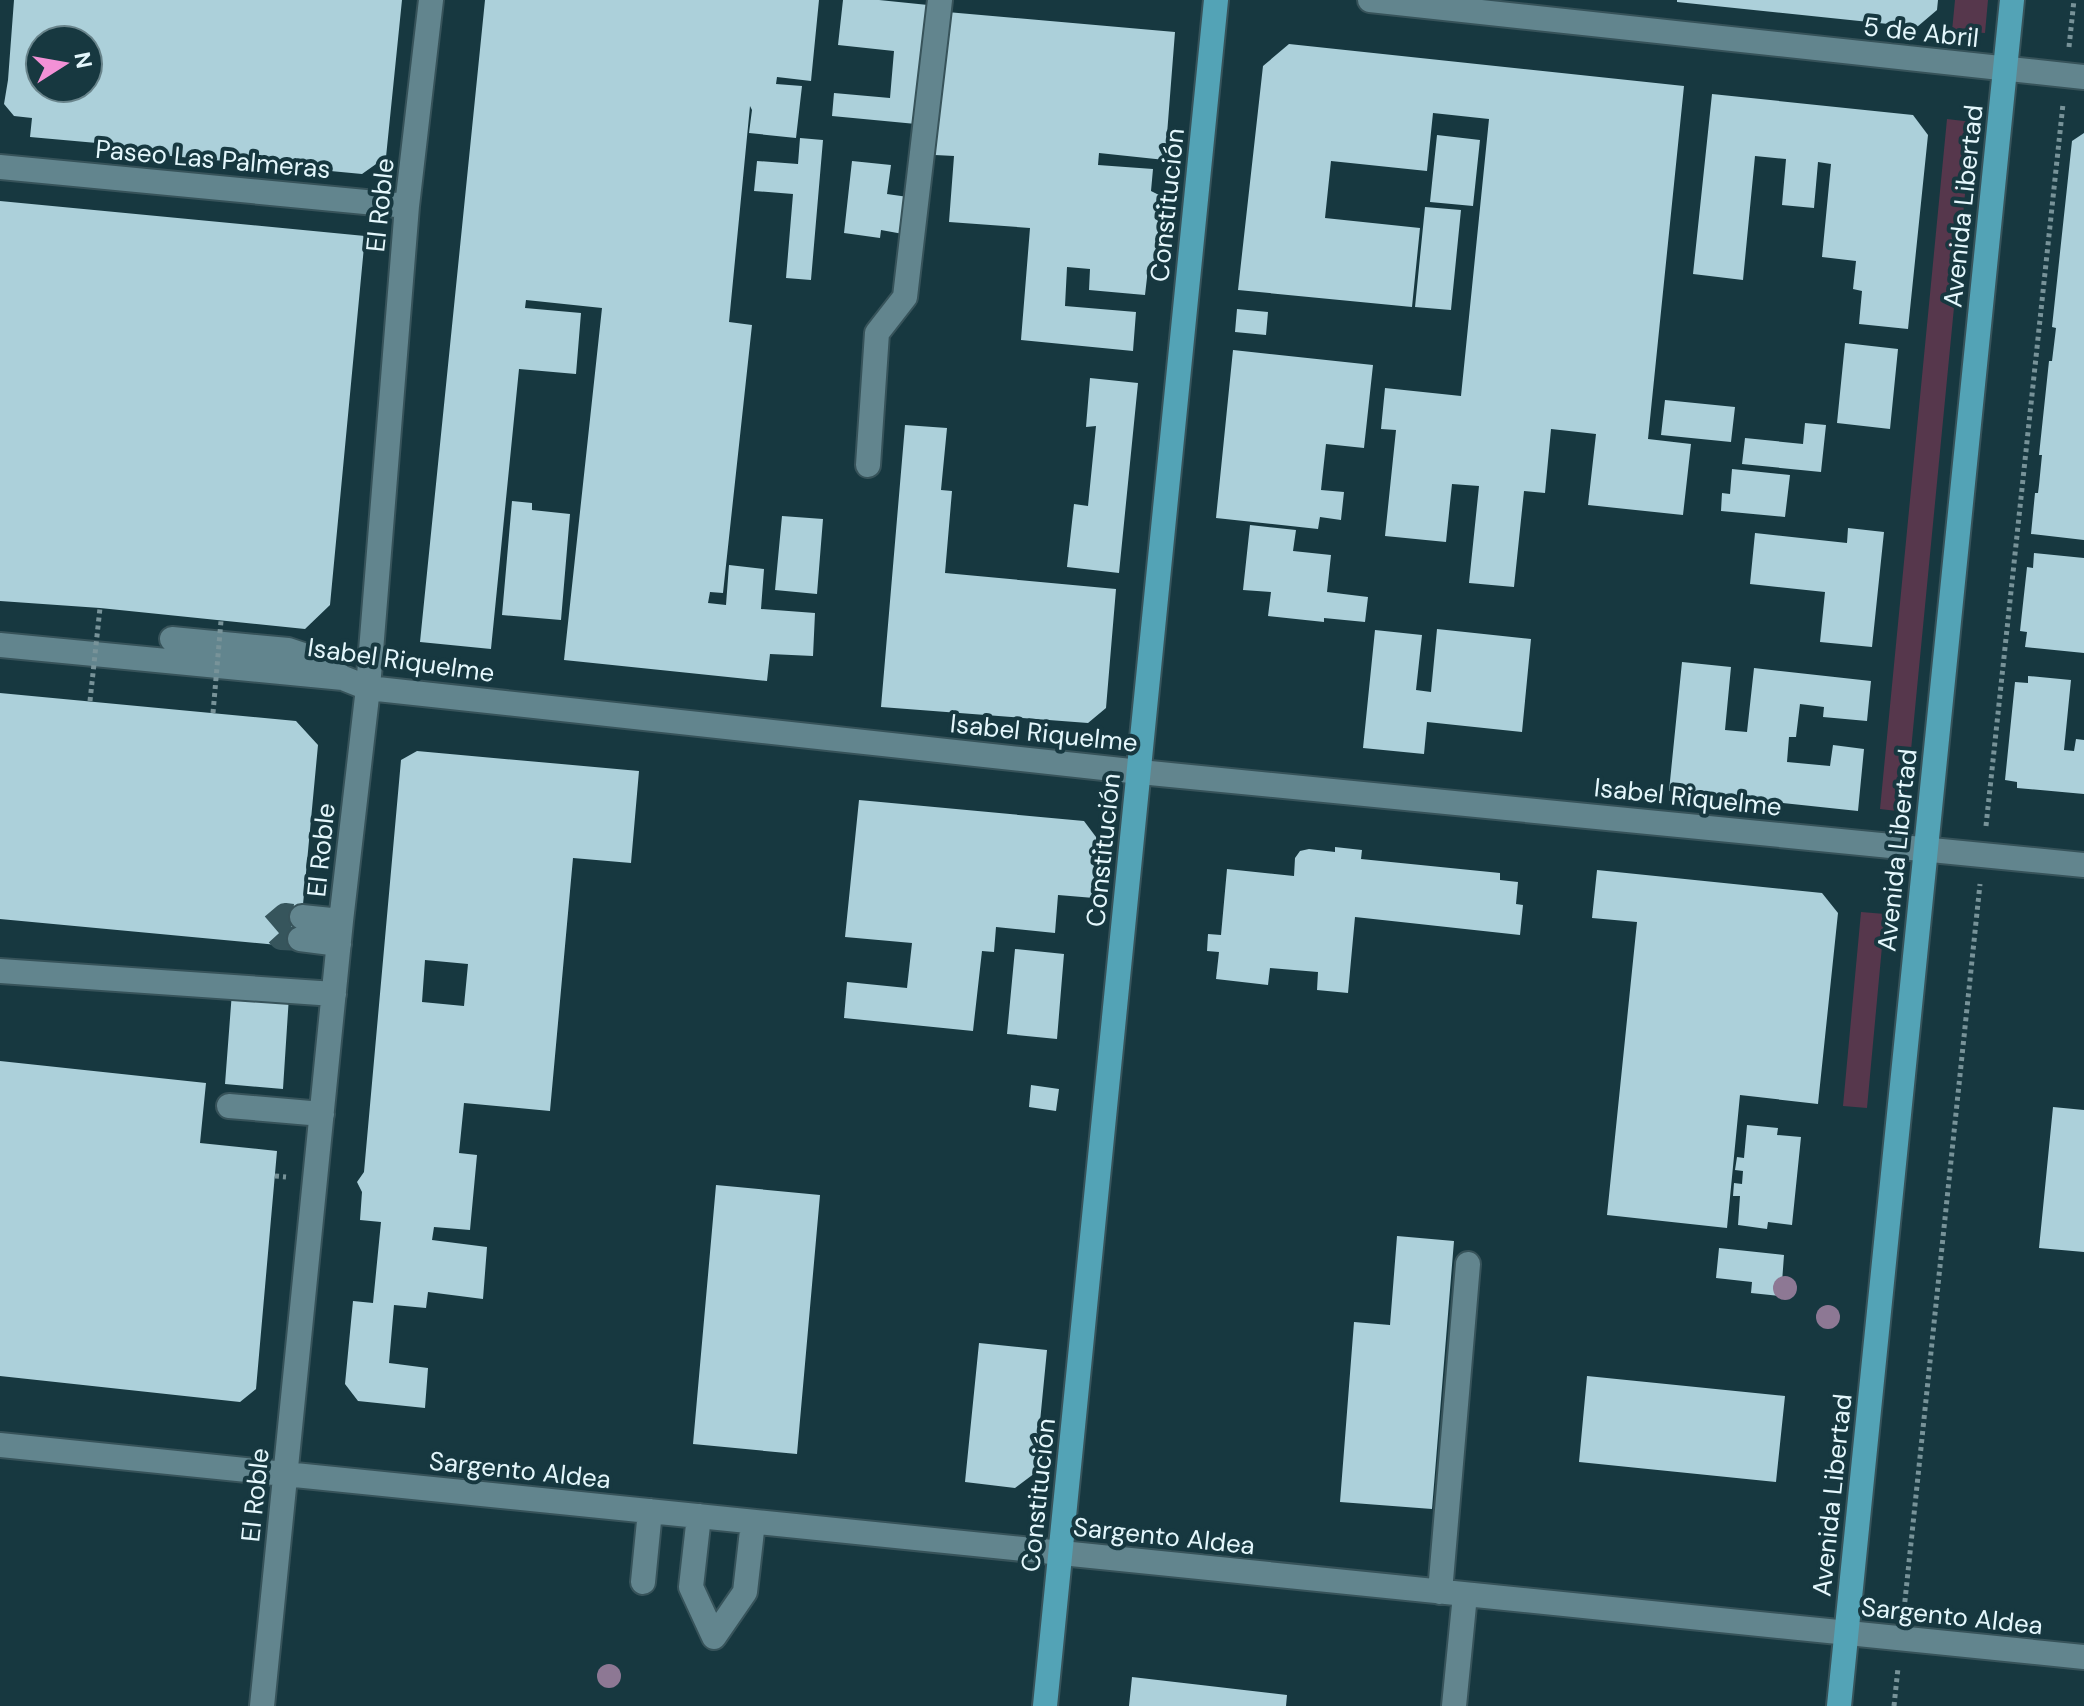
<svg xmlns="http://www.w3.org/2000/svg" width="2084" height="1706" font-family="'DM Sans',sans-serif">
	<rect width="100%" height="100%" fill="#173840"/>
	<!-- green -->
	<path fill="#56374c" d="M1955,0H1988L1985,33L1952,31Z
		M1947,119L1972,122L1905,812L1880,809Z
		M1861,912L1885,914L1867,1108L1843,1106Z"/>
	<!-- building -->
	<path fill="#acd0da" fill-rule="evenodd" d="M14,0H402L386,157L362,174L107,150L108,144L30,137L32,118L14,116L4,104L8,80ZM40,40H88V88H40Z
		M485,0H819L811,81L777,77L776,84L802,86L796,138L749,133L752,110L750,106L729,322L752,325L723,593L710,592L708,603L726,605L729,565L764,569L761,609L815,613L813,656L770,654L767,681L564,660L602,308L526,300L525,308L581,313L576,374L519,369L491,649L420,642Z
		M843,0H879L928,5L916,124L832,116L834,93L890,98L894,51L838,45Z
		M1677,0H1938L1937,10L1917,27L1677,2Z
		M947,12L1175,32L1165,160L1099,153L1098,165L1153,169L1151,191L1161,196L1155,269H1148L1145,295L1089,290L1090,269L1067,267L1065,306L1136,312L1133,351L1021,340L1030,228L949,222L954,156L935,155Z
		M1289,44L1684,86L1648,439L1691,444L1683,515L1588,505L1596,434L1551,429L1545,493L1524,491L1514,587L1469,583L1479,486L1452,484L1446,542L1385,536L1396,430L1381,429L1385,388L1461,396L1489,119L1433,113L1427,171L1331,161L1325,218L1420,228L1412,307L1238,290L1263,66Z
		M1712,94L1913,115L1928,135L1908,329L1859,324L1862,291L1853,289L1856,261L1822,257L1831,164L1818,162L1814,208L1782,205L1786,159L1755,156L1743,280L1693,274Z
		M2084,133V540L2031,534L2035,493H2038L2039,485L2042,455H2039L2049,361H2052L2056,328L2052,327L2072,141Z
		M1437,135L1480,140L1473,206L1430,202Z
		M800,138L823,140L811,280L786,278L793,194L754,191L757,161L798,164Z
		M852,161L891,165L887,194L908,197L903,234L881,230L880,238L844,233Z
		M0,201L365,236L330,605L305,629L100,608L0,601Z
		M1425,207L1461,210L1451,310L1415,307Z
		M1237,309L1268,312L1266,335L1235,332Z
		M1845,343L1898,349L1890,429L1837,423Z
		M1233,350L1373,365L1364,448L1326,444L1321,490L1344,492L1341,520L1320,517L1318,529L1216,518Z
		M1090,378L1138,383L1119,573L1067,567L1074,504L1088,506L1096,426L1086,427Z
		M1665,400L1735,407L1731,442L1661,435Z
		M1805,423L1826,425L1821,472L1742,464L1745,438L1803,444Z
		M905,425L947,428L941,490L952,491L945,573L1116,589L1106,708L1088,723L881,707Z
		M1732,469L1790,475L1785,517L1721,511L1722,493L1730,494Z
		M512,501L532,503V510L570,514L561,620L502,615Z
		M782,516L823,519L817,594L775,590Z
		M1250,525L1296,530L1293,551L1331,555L1327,592L1368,597L1365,622L1324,618V622L1268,616L1271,592L1243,590Z
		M1848,528L1884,532L1872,647L1820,642L1825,592L1750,584L1755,533L1847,543Z
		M2034,553L2084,558V653L2025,647L2027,632L2020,631L2027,567L2033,568Z
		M1437,629L1531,639L1522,732L1427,722L1424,754L1363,748L1375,630L1422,635L1416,690L1431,692Z
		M1682,662L1731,667L1725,730L1747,732L1754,668L1871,681L1867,721L1823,717L1824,707L1800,704L1796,737H1789L1787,762L1830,766L1833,745L1864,749L1858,811L1669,791Z
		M2028,676L2071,680L2064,750L2074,751L2076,739L2084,740V794L2017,788V782L2005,780L2015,682L2028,683Z
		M0,693L296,721L318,745L299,947L0,919Z
		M417,751L639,771L631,863L573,858L550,1111L464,1103L459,1153L477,1155L470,1230L434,1227L432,1240L487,1247L483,1299L428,1292L426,1308L394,1305L389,1363L428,1368L425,1408L358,1401L345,1384L353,1301L373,1303L381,1222L360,1220L362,1192L357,1182L364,1172L401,760ZM425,960L468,964L464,1006L422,1002Z
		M859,800L1084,821L1099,841L1094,898L1058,895L1055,933L996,927L994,952L982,951L973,1031L844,1018L847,982L907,988L912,943L845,937Z
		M1335,847L1362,850L1361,859L1500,873V880L1518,882L1516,904L1523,905L1520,935L1355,917L1348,993L1317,990L1318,972L1270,968L1268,985L1216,979L1219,952L1207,951L1208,934L1221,935L1227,869L1294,876L1295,858L1300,851L1309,849L1335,852Z
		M1597,870L1822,893L1838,913L1818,1104L1740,1095L1727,1228L1607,1215L1637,922L1592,918Z
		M1015,949L1064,954L1057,1039L1007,1034Z
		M232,992L289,996L283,1089L225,1084Z
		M0,1061L206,1083L200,1143L277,1151L256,1389L240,1402L0,1376Z
		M1031,1085L1059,1089L1056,1111L1029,1107Z
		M2053,1107L2084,1110V1252L2039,1248Z
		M1747,1125L1778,1128L1777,1135L1801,1137L1792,1225L1768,1222L1767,1229L1738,1225L1740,1196H1733L1734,1183L1742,1184L1743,1171L1735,1170L1737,1157L1744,1158Z
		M716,1185L820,1195L797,1454L693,1444Z
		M1397,1236L1454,1241L1432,1509L1340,1502L1354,1322L1390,1325Z
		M1719,1248L1784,1255L1781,1296L1751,1293L1752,1282L1716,1278Z
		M979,1343L1047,1350L1035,1473L1015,1488L965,1482Z
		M1587,1376L1785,1396L1776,1482L1579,1462Z
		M1132,1677L1287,1695L1286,1706H1129Z"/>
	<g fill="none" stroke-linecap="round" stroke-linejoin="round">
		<!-- minor-tunnel -->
		<path stroke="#36555c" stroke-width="24" stroke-dasharray="24 12" stroke-linecap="butt" d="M300,939L281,938L271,927L285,915L302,917"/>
		<defs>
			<path id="minor" d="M1370,0L2084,77
				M0,167L407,206
				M868,465L877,333L905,297L940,0
				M172,639L288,650L312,658L338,674
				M0,645L343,678L368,688L1140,772L2084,865
				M302,917L341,921
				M300,939L339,944
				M0,971L334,994
				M229,1106L322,1114
				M0,1445L2084,1657
				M699,1516L691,1587L714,1637L745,1592L753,1522
				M643,1582L650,1511
				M1440,1592L1468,1264
				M262,1706L341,921L368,688L407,206L431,0
				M1454,1706L1465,1595"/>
			<path id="major" d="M1045,1706L1216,0
				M1839,1706L2012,0"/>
		</defs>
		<!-- minor casing -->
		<use href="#minor" stroke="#37535a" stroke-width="28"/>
		<!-- major casing -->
		<use href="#major" stroke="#37535a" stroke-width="28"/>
		<!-- path -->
		<path stroke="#789399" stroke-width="5" stroke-dasharray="4 4" stroke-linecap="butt" d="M2069,47L2074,0
			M1986,826L2063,104
			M275,1176L286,1177
			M1904,1610L1980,884
			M1894,1706L1898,1668"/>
		<!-- minor -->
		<use href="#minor" stroke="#62858e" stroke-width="24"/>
		<!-- major -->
		<use href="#major" stroke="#53a3b6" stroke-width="24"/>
		<!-- path-bridge -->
		<path stroke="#789399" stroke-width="5" stroke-dasharray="4 4" stroke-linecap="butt" d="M90,701L100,608
			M213,713L221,621"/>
	</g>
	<!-- trees -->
	<g fill="#8d7894">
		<circle cx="1785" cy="1288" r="12"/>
		<circle cx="1828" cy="1317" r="12"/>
		<circle cx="609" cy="1676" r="12"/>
	</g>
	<g text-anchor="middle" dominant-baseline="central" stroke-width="8" stroke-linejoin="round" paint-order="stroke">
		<!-- street labels -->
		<g font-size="26" fill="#e4f7fc" stroke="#173840">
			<text transform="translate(1921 32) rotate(6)">5 de Abril</text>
			<text transform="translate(213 159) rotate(5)">Paseo Las Palmeras</text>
			<text transform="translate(380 205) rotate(-84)">El Roble</text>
			<text transform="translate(1167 205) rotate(-84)">Constitución</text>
			<text transform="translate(1963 206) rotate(-84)">Avenida Libertad</text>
			<text transform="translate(401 660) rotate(8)">Isabel Riquelme</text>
			<text transform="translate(1044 733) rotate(6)">Isabel Riquelme</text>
			<text transform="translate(1688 797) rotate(6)">Isabel Riquelme</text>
			<text transform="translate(321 850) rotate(-84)">El Roble</text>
			<text transform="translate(1103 850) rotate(-84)">Constitución</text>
			<text transform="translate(1897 850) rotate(-84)">Avenida Libertad</text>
			<text transform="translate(520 1470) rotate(6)">Sargento Aldea</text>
			<text transform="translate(255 1495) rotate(-84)">El Roble</text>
			<text transform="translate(1038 1495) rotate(-84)">Constitución</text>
			<text transform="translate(1832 1495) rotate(-84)">Avenida Libertad</text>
			<text transform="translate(1164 1536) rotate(6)">Sargento Aldea</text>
			<text transform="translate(1952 1616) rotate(6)">Sargento Aldea</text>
		</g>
	</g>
	<!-- north arrow -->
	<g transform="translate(64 64) rotate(79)"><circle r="38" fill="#173840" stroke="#69848b" stroke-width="2"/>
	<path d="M0-6L14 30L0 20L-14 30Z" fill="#f391d6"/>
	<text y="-12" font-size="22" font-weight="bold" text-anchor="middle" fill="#e4f7fc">N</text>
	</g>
</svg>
